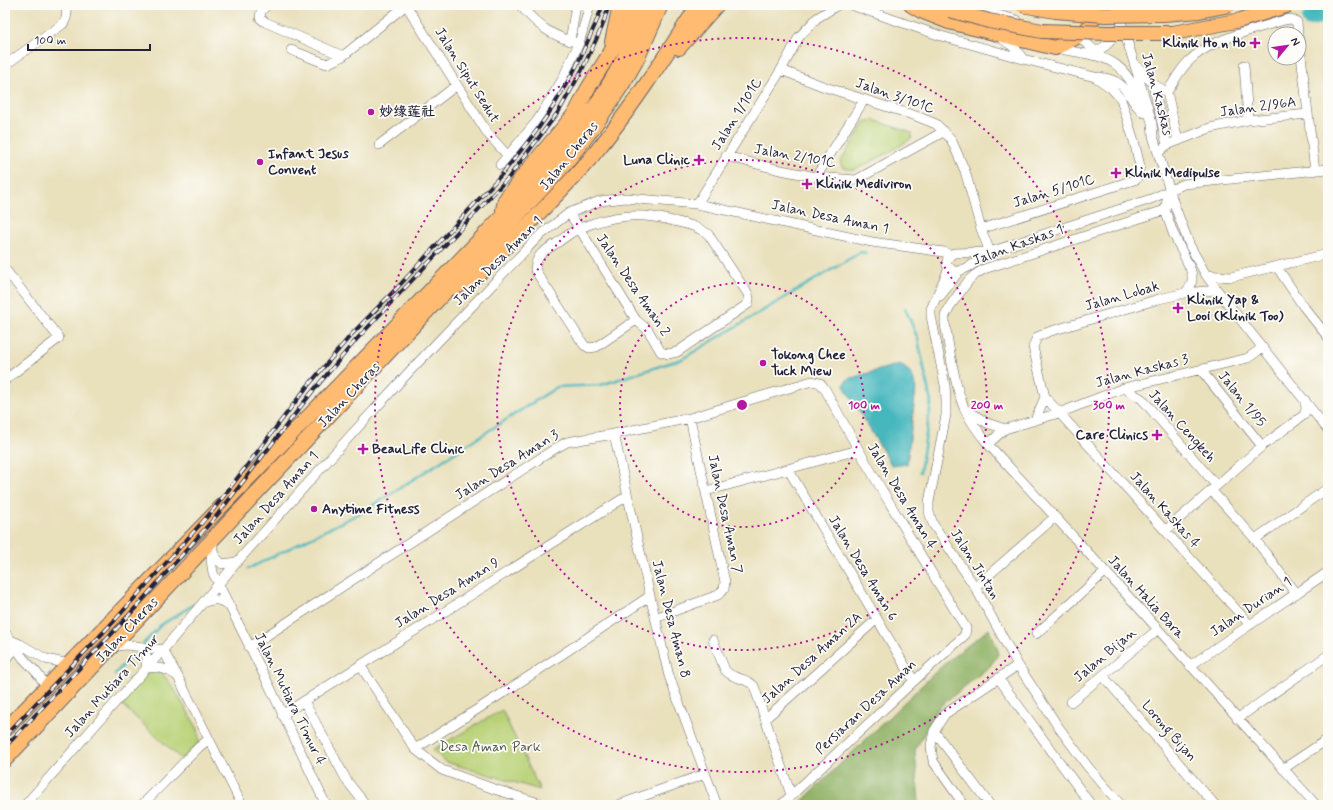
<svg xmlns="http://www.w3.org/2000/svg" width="1333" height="810" font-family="Mynerve,'LXGW WenKai TC',sans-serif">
	<rect width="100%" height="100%" fill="#fdfcf7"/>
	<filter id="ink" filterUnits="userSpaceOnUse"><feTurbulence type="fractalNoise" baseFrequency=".025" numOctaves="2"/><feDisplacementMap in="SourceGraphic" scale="8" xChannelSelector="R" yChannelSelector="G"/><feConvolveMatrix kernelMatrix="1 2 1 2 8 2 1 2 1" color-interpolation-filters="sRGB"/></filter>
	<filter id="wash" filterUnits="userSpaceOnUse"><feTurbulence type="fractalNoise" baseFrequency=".012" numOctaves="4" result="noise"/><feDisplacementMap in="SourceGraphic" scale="16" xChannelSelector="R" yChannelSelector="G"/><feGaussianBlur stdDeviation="0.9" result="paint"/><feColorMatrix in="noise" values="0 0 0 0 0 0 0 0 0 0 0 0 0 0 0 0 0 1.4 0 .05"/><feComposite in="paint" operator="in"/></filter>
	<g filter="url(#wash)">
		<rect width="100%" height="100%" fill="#e9e0bc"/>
		<!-- green -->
		<path fill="#b8d176" stroke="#6d7a58" d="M874,120L912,133V138L890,152L854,170L843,168L840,162L865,123Z
			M160,671L173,687L198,729L199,743L181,759L120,703L147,672Z
			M502,710L540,790L446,762L432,750Z"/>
		<!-- forest -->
		<path fill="#92b367" stroke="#5a6a51" d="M989,629L999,653L990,666L938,708L915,750L919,805H798L946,662Z"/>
		<!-- water -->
		<path fill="#47b7be" stroke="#346c7c" d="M900,364L912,374L916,388L907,464L892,466L844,386L845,382L848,379Z"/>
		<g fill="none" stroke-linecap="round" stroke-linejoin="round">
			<!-- stream -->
			<path stroke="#47b7be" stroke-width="2.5" d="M905,308L918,339L931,403L920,472
				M248,569L364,511L557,387L601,385L682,359L856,255L860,252L866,253
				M143,644L161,625L193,605
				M115,674L132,655"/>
			<!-- river -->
			<path stroke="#47b7be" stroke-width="15" d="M1309,19L1328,15"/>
		</g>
	</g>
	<g filter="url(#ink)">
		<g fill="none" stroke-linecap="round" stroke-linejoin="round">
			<defs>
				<path id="minor" d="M267,5L261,11L260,18L265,22L343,56
					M406,5L488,134L508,156
					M520,5C538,26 552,37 579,43
					M851,5L941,36L1023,59L1095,77L1111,88L1121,99L1134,141L1140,166L1137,179L981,229
					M961,5L1017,20
					M1116,5L1147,105L1152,123L1153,136L1158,153L1174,204L1190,246L1206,275L1217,290L1328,430
					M1074,35L1078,36L1101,56
					M1000,37L1015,48L1023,59
					M1299,39L1315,171
					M570,41L576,5
					M1055,48C1104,58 1122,53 1142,105
					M291,50L327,64L343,56L406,5
					M1091,53C1106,48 1110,43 1118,29
					M5,65L63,24C68,17 67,13 65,5
					M1244,65L1248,120
					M1137,66L1153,84L1167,92
					M781,70L825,87L916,116L936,124L951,139L965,171L981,229L990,252
					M1099,77C1131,81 1125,98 1144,113
					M1153,84L1167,145
					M1178,141L1167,92C1174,82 1179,71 1188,62C1211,38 1254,30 1284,20L1291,19L1297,22L1298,34
					M379,145L457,85
					M1158,153L1167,145L1210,128L1248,120L1308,114
					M726,156L776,169L816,177L856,180L943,132
					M500,165L537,121L562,80L579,43L590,5
					M816,177L864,100
					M1169,191L1165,210L1173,233L1190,268L1192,275V281L1190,287L1185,293
					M697,204L781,70L799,37L817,18L838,5
					M1165,210L984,269L976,274L969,280L950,306L945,316V324C950,352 954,381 964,408C970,421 979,433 988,444L1138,607L1316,805
					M569,213L579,228L636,320L648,330L661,352L668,354L677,352L748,304L749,299L748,294L708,234C697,226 686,224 673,221C639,212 613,215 580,228C572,231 564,238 557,243C544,251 536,254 535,270L584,345L589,348L596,347L636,320
					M990,252L954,253C948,256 946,260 947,265L953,271C966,272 980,259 990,252L1151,199L1184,184L1328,169
					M1277,267L1303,306L1328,337
					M949,268L931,309V316L945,385L946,400V415L929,502V512L933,524L975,587L1018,665L1057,725L1088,767L1121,805
					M5,269L59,338L5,380
					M1206,275L1231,277L1328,254
					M1217,290L1185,293L1159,299L1048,332L1037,337L1033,347L1045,397L1250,625
					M940,296L945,290L959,271
					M1201,370L1262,446
					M1124,388L1142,399L1216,485
					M965,409L987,423L1005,429
					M1035,420L1045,397
					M614,434L650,596L669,676L717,805
					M988,444L1005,429L1059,413L1124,388L1248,358L1262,348
					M788,469L914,681
					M1211,490L1255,539L1296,594
					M706,491L858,450
					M1165,531L1262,446L1304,415L1306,409L1305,400
					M214,538L211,560L213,573L267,681L326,805
					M1255,539L1328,488
					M212,550L216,558L222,564L237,562
					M975,587L1055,517
					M203,603C215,598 218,599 229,605
					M655,618L718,595L724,589L725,582L690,418
					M5,632L23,658L37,673L47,687
					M1036,634L1105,572
					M11,640L20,644L46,659L69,664
					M713,640L725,670C733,680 746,677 754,686L791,795
					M113,646L128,645L163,650
					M143,647L147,658L146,668C159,667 167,668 177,676
					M249,647L556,448L567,442L614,434L690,418L812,381L820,383L825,389C869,471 917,550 966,628L965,635L914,681L781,805
					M163,650L178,677L242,805
					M5,660L19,645
					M360,665L415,749L442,770L494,789L545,805
					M1190,666L1220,645L1328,572
					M1103,676L1215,805
					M999,679L1091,805
					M304,701L347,781L366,805
					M1071,702L1157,630
					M282,715L627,496
					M765,719L877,619
					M1237,719L1328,655
					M934,731L990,805
					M415,749L528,677L650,596
					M1283,769L1328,739
					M25,805L114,704L163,650L237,562L351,435L409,372L538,237L569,213L600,201L626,198L697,204L872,242L944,252L951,255
					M142,805L199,747L209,739
					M618,805L705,774
					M964,805L933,761L931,746L934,731L945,714L1018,665"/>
				<path id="highway" d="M911,5L921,11L949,22L1055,48C1073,39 1100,30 1092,5
					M937,5L950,10
					M612,42L620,5
					M679,48L717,5
					M503,210L505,200L522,177L576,112L587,90L628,24L636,5
					M453,288L464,284L476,277C514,238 554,200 590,159C630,111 664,58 698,5
					M5,730L485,234C515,203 546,171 573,137C604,97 629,52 649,5
					M5,760L560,170C588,136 615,100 636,61C645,43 653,24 661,5"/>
			</defs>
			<!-- minor casing -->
			<use href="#minor" stroke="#686468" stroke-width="10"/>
			<!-- highway casing -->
			<use href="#highway" stroke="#686468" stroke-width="16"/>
			<!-- minor -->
			<use href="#minor" stroke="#fff" stroke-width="9"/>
			<!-- highway -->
			<use href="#highway" stroke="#ffbb71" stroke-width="14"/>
			<defs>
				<path id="rail" d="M5,736L116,619L213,510L306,388L351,335L397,288L503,173L537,130L553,107L576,67L595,25L603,5
					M5,747L122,623L218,514L312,392L356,340L509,177L559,111L582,70L602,27L609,5"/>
			</defs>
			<!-- rail casing -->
			<use href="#rail" stroke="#22223b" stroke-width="4"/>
			<!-- rail -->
			<use href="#rail" stroke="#fdfcf7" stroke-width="2.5" stroke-dasharray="8" stroke-linecap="butt"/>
			<defs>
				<path id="highway-bridge" d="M1022,5L1055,11L1105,15L1164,14L1199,11L1230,5
					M950,10L989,21L1042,31L1107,33H1173L1241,20L1289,5"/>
			</defs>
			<!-- highway-bridge casing -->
			<use href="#highway-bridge" stroke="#686468" stroke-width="16" stroke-linecap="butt"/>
			<!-- highway-bridge -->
			<use href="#highway-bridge" stroke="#ffbb71" stroke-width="14"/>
		</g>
	</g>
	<!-- distance rings -->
	<g fill="none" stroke="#b5179e" stroke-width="2" stroke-dasharray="2 4">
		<circle cx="742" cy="405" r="122"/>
		<circle cx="742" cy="405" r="245"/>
		<circle cx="742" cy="405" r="367"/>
	</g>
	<!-- markers -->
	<g fill="#b5179e" stroke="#fdfcf7" stroke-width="1.5">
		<path d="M1253 37h4v4h4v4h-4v4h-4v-4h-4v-4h4z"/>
		<circle cx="371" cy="112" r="4"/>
		<path d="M697 154h4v4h4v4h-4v4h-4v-4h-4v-4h4z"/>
		<circle cx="260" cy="162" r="4"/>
		<path d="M1114 167h4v4h4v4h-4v4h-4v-4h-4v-4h4z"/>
		<path d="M805 178h4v4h4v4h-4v4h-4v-4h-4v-4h4z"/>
		<path d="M1176 302h4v4h4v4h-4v4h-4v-4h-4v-4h4z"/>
		<circle cx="763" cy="363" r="4"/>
		<path d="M1155 429h4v4h4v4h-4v4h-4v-4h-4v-4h4z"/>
		<path d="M361 443h4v4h4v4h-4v4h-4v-4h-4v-4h4z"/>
		<circle cx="314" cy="509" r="4"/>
	</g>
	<g text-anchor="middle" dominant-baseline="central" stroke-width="3.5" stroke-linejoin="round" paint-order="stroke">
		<!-- poi labels -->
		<g font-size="14" font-weight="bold" fill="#22223b" stroke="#fdfcf7" text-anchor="start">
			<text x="1246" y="43" text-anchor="end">Klinik Ho n Ho</text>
			<text x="379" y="112">妙缘莲社</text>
			<text x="268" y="154">Infant Jesus<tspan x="268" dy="16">Convent</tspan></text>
			<text x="690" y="160" text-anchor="end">Luna Clinic</text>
			<text x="1125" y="173">Klinik Medipulse</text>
			<text x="816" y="184">Klinik Mediviron</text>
			<text x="1187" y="300">Klinik Yap &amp;<tspan x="1187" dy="16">Looi (Klinik Too)</tspan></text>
			<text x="771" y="355">Tokong Chee<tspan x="771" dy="16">Tuck Miew</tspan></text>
			<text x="1148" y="435" text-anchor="end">Care Clinics</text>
			<text x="372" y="449">BeauLife Clinic</text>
			<text x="322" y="509">Anytime Fitness</text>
		</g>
		<!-- street labels -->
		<g font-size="14" fill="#22223b" stroke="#fdfcf7">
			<text transform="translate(467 75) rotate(58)">Jalan Siput Sedut</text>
			<text transform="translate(1157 94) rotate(75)">Jalan Kaskas</text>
			<text transform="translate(895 96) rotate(19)">Jalan 3/101C</text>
			<text transform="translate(1258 107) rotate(-8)">Jalan 2/96A</text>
			<text transform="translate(737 114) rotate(-58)">Jalan 1/101C</text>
			<text transform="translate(569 156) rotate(-51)">Jalan Cheras</text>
			<text transform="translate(795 156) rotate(10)">Jalan 2/101C</text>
			<text transform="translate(1054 191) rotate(-17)">Jalan 5/101C</text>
			<text transform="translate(830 217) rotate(12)">Jalan Desa Aman 1</text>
			<text transform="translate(1018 245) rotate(-20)">Jalan Kaskas 1</text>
			<text transform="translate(498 261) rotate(-45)">Jalan Desa Aman 1</text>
			<text transform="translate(633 285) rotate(56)">Jalan Desa Aman 2</text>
			<text transform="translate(1122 296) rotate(-16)">Jalan Lobak</text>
			<text transform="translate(1142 371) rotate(-15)">Jalan Kaskas 3</text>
			<text transform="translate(349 395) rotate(-47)">Jalan Cheras</text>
			<text transform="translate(1242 399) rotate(51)">Jalan 1/95</text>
			<text transform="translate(1182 426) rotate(48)">Jalan Cengkeh</text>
			<text transform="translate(507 465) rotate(-32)">Jalan Desa Aman 3</text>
			<text transform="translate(902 496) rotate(59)">Jalan Desa Aman 4</text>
			<text transform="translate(276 498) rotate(-48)">Jalan Desa Aman 1</text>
			<text transform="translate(1165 510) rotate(48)">Jalan Kaskas 4</text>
			<text transform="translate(725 514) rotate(78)">Jalan Desa Aman 7</text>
			<text transform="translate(975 564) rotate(58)">Jalan Jintan</text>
			<text transform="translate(863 568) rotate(59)">Jalan Desa Aman 6</text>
			<text transform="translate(447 593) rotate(-32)">Jalan Desa Aman 9</text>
			<text transform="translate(1146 597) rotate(48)">Jalan Halia Bara</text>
			<text transform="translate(1251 607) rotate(-34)">Jalan Durian 1</text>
			<text transform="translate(671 619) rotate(76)">Jalan Desa Aman 8</text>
			<text transform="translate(127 630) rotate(-47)">Jalan Cheras</text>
			<text transform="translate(1105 655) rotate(-40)">Jalan Bijan</text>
			<text transform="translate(812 658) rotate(-42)">Jalan Desa Aman 2A</text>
			<text transform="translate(112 686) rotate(-48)">Jalan Mutiara Timur</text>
			<text transform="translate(290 699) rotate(64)">Jalan Mutiara Timur 4</text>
			<text transform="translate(866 707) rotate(-43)">Persiaran Desa Aman</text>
			<text transform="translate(1169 731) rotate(49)">Lorong Bijan</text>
		</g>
		<!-- park labels -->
		<g font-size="14" fill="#4f574d" stroke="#fdfcf7">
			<text x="490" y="747">Desa Aman Park</text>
		</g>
	</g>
	<circle cx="742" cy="405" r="6" fill="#b5179e" stroke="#fdfcf7" stroke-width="2"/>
	<g font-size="12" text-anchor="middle" font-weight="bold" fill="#b5179e" stroke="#fdfcf7" stroke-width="3.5" stroke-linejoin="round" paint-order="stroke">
		<text x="864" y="409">100 m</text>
		<text x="987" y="409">200 m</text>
		<text x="1109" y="409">300 m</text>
	</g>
	<!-- margin -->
	<rect width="1333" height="810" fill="none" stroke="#fdfcf7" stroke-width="20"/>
	<!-- north arrow -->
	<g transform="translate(1287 46) rotate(61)"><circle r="19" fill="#fdfcf7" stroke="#a5a5ac"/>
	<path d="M0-3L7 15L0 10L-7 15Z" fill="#b5179e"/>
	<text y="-6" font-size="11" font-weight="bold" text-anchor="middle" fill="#22223b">N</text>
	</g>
	<!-- scale -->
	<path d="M28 44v6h122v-6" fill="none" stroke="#22223b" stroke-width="2"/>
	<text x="34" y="44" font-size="12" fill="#22223b" stroke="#fdfcf7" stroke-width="3" paint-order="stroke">100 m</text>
</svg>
